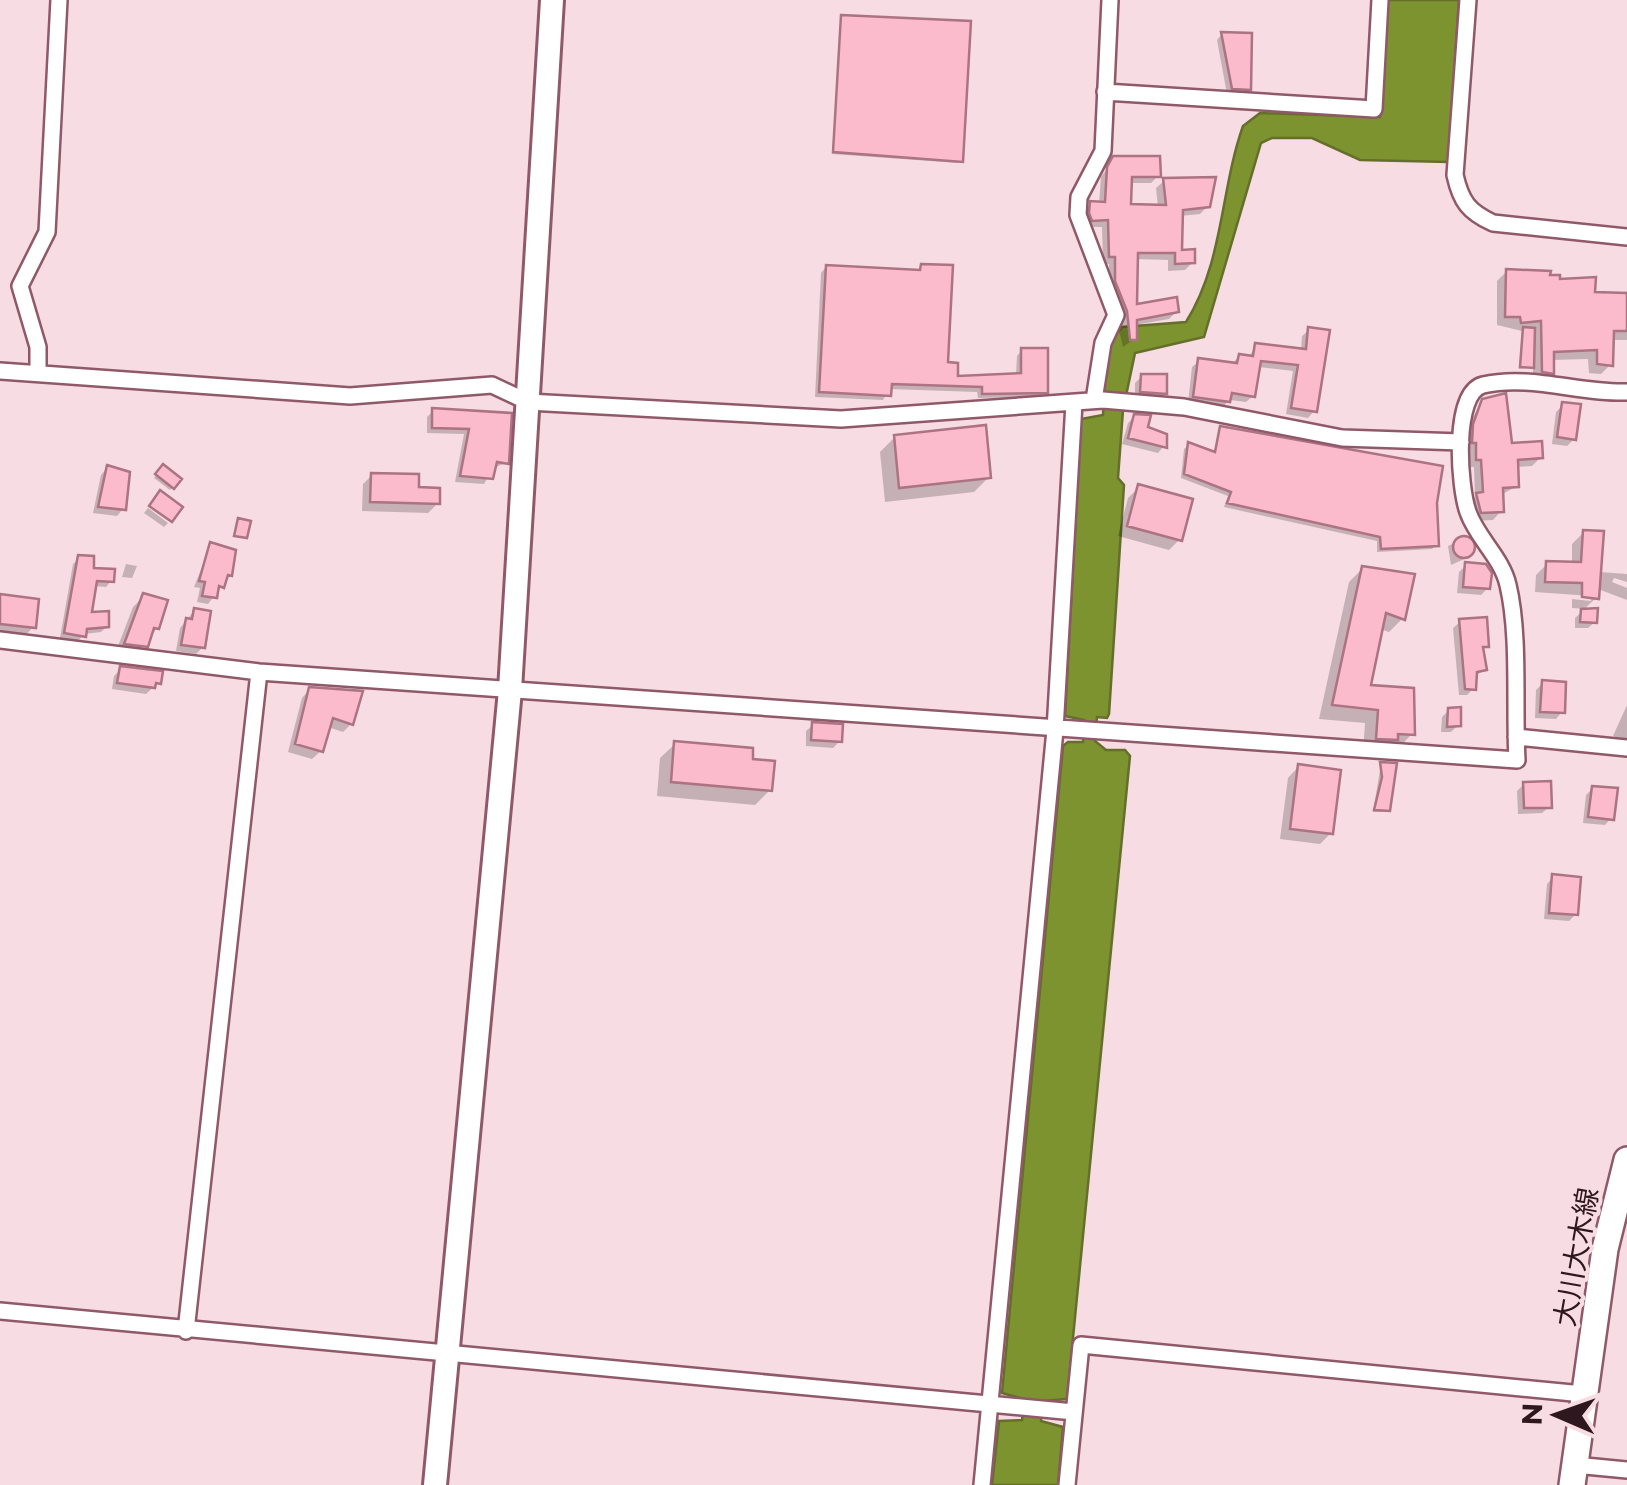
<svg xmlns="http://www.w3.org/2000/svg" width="1627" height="1485" font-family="Montserrat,'Noto Sans JP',sans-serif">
	<rect width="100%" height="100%" fill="#f7dce3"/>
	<!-- water -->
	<path fill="#7d932f" stroke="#656e2a" stroke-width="2.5" d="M1388,0H1459L1448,162L1360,160L1312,138H1272L1261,143L1204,337L1135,353L1123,410L1118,478L1124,485L1109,714L1107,718L1097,717L1095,741L1106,750H1125L1130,756L1067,1399L1043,1401L1041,1421L1063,1427L1058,1485H992L999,1421L1022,1420L1024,1399L1002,1393L1063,746L1068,742H1083L1084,720L1065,716L1081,419L1103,415C1105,385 1099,353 1122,327L1186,322C1224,261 1220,191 1243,126L1260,113L1380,117Z"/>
	<!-- shadow -->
	<path fill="#0003" d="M842,17L960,161L958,163L832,154Z
		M1222,34L1249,35L1252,65L1248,89L1242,95L1227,94L1217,40Z
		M1114,159L1158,176L1151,183H1129L1128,207H1158L1156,188L1164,181L1208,206L1200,214L1180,216V252L1193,262L1185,270L1168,271V260L1135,259V307L1176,312L1169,319L1135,325L1134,339L1123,347L1109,290V264H1103L1102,227H1085L1084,211L1091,204H1099L1101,177Z
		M826,267L916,272L922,267L945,365L955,378L1016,375L1017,356L1022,350L1045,392L1040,397L978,398L977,392L889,389L883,400L815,397L821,273Z
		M1507,271L1593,294L1623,295L1627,291V340H1611L1610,365L1601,374L1589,373L1588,359L1551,360V373L1542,382L1533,381V366L1519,369L1522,331L1497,325V281Z
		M1309,330L1314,411L1308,418L1286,414L1293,371L1258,367L1253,396L1246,402L1230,400L1221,408L1188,403L1192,367L1199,361L1233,363L1239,356L1248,358L1256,346L1301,351L1302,336Z
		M1142,376L1165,393L1158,400L1135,398V383Z
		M1563,405L1574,439L1567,446L1552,444L1556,412Z
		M1479,407L1510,446L1541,457L1532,466L1516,467L1517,486L1501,495V511L1493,520L1473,521L1469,503L1475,497L1474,467H1468L1464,450L1468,425Z
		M433,411L509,415L506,463L493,468L484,484L455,482L464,434L427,433V417Z
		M1134,417L1164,446L1158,453L1122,444L1128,423Z
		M1221,428L1434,503L1436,545L1432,549L1377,552V541L1224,507L1228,496L1181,478L1184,449L1189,445L1213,454Z
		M895,437L989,477L974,492L885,502L880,452Z
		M163,467L179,479L170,490L154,478Z
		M107,468L123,509L117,516L93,513L101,475Z
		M372,475L416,490L438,503L428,513L362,511L363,484Z
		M1139,487L1180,539L1169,550L1118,536L1128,498Z
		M148,508L168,523L164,527L144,513Z
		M1584,532L1600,572L1627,574V582L1614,578L1612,582L1627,588V600L1598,589L1596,598L1582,611L1595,622L1588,628H1575V618L1585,609L1572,608V599L1591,601V596L1535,592L1536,575L1547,564H1572V544Z
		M1465,538L1471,556L1451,565L1448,546Z
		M211,545L222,586L208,604L197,602L200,588L194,587Z
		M79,558L111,581L106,587L94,586L89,614L107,626L101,632L84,634L78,641L60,638L73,564Z
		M126,564L137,566L132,578L122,577Z
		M1466,565L1488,588L1481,595L1457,593L1459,572Z
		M1363,568L1403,618L1389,632L1380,629L1368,687L1412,734L1398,748L1363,752L1365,723L1319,719L1349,582Z
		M144,596L157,628L135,657L115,654L133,607Z
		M0,597L33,627L25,636L0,633Z
		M194,611L203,647L196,654L176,651L180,628Z
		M1460,622L1487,646L1481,651L1484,670L1474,677V688L1467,695H1459L1453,628Z
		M121,669L158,683L146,694L112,689L114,676Z
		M1543,683L1562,712L1556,719L1535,718L1536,690Z
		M310,689L351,724L343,732L328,727L321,751L312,759L288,752L302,698Z
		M1627,705V738L1625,741L1613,736Z
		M1449,710L1458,725L1451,732H1441L1442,717Z
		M813,725L840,741L833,748L806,746V731Z
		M675,744L750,761L770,790L755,805L657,796L660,758Z
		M1381,764L1388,810L1385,812H1373Z
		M1298,767L1331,833L1320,844L1280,839L1288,778Z
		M1524,784L1549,807L1542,813L1518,814L1517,791Z
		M1593,788L1611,818L1605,825L1583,823L1586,795Z
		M1553,877L1576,914L1569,921L1544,919L1547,884Z"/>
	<!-- building -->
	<path fill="#fbbbcc" stroke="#ac7383" stroke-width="2.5" d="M841,15L971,21L963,162L833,152Z
		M1221,32L1252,33L1251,90L1232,89Z
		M1113,156H1160L1161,177H1132L1131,204L1166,205L1163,178L1216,177L1210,207L1183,210L1182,250L1195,249V263L1175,264V253H1138L1137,304L1177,297L1179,312L1137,320V340H1130L1127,311L1115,281V257H1109L1108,220L1092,221L1089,213L1090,201L1105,202L1107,167Z
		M921,264L953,265L948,362L958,363V376L1021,373V348H1048V393L982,394V387L892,384L891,396L819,392L826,265L920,270Z
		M1506,269L1551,271L1550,275H1560V279L1596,277L1595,292L1627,293V331H1614L1613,366L1597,364V350L1554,352V374L1542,372L1541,321L1521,323L1520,317H1505Z
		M1308,327L1330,330L1317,412L1291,408L1298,365L1261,361L1255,397L1232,393L1230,402L1193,397L1198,358L1237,363L1239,354L1253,356L1255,343L1306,349Z
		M1523,327L1535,328L1534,368L1520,367Z
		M1141,374H1167V394L1140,392Z
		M1506,393L1512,443L1542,441L1543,458L1518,460L1519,487L1503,488L1504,512L1481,513L1476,493L1483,492L1481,460H1476V443H1472L1473,424L1482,399Z
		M1562,402L1581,404L1576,440L1557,437Z
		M432,408L512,413L509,464L497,462L493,479L460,476L469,429L432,428Z
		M1134,414L1151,415L1148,427L1167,434V448L1128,438Z
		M986,425L991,478L899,488L894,435Z
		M1220,426L1443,466L1437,503L1439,546L1381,549L1380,537L1227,503L1231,492L1184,474L1188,442L1215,452Z
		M163,464L182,479L174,489L155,474Z
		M107,465L130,472L126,510L98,507Z
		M371,473L419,474V487L440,488V504L370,502Z
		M1138,484L1193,499L1182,541L1127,526Z
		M160,490L183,507L172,522L149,506Z
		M238,518L251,521L247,538L234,536Z
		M1583,530L1604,531L1599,599L1582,597V583L1545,582L1546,561L1581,562Z
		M1453 547a11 11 0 1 1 22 0a11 11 0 1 1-22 0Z
		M210,542L236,550L232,576L228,575L224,588L219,586L217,598L202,596L205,582L199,581Z
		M78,555L94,556V568L115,569L114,582L97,581L92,612L109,611V627L87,629L86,637L64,633Z
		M1465,562L1486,564L1492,573L1490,589L1463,587Z
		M1362,566L1415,574L1405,620L1386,613L1371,685L1414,688L1415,735L1398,734V740L1376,739L1378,710L1332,705Z
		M143,593L168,600L159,629L154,628L148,647L124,644Z
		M0,594L39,599L36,628L0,624Z
		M194,608L211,611L205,648L181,645L186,618L192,619Z
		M1598,608L1597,623L1580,622L1581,609Z
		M1487,617L1489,647H1483L1487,670L1477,672L1476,690L1465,689L1459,619Z
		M120,666L163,671L161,684L156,683L155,688L117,683Z
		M1542,680L1566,682L1565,713L1540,712Z
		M309,687L363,691L353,725L333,718L323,752L295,744Z
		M1461,707V726L1447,727L1448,708Z
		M812,722L843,724L842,742L811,740Z
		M674,741L753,748V759L775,761L772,791L671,782Z
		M1380,762L1397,763L1390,811L1374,810L1382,777Z
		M1298,764L1341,770L1333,834L1290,829Z
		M1551,781L1552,808H1524L1523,782Z
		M1592,786L1618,788L1614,820L1588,817Z
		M1552,874L1581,877L1578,915L1549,913Z"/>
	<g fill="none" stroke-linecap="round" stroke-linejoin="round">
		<defs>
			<path id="street" d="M1468,0L1455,175C1461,202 1469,212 1493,223L1627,237
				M1105,92L1374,109L1380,0
				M0,371L350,396L492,385L528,402L841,419L1103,400L1184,407L1342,438L1461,442
				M38,372V347L20,286L47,232L59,0
				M1094,400L1103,343L1116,315L1078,215L1079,197L1103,151L1110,0
				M0,640L259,672L1517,760C1514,707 1520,635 1508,585C1502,558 1477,538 1468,512C1459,487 1452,393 1483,385C1530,374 1581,394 1627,392
				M1516,737L1627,748
				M0,1311L1074,1412
				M186,1331L259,672
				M1575,1465L1627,1470
				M982,1485L1055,730L1074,403
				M1067,1485L1081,1345L1583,1394"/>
			<path id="secondary" d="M435,1485L510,690L552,0"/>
			<path id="primary" d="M1572,1485L1605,1249L1627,1160"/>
		</defs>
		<!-- street casing -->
		<use href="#street" stroke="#905969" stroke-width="20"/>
		<!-- secondary casing -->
		<use href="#secondary" stroke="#905969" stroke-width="28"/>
		<!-- primary casing -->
		<use href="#primary" stroke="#905969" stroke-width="30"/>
		<!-- street -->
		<use href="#street" stroke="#fff" stroke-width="15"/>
		<!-- secondary -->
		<use href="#secondary" stroke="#fff" stroke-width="22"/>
		<!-- primary -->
		<use href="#primary" stroke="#fff" stroke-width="25"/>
	</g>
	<g text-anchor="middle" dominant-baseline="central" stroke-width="8" stroke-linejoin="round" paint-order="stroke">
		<!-- street labels -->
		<g font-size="28" fill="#2e171e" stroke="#f7dce3">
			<text transform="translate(1576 1257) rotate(-80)">大川大木線</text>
		</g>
	</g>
	<!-- north arrow -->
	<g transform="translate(1557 1415) rotate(272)" stroke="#f7dce3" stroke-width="8" paint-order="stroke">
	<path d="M0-8L18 38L0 25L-18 38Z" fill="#2e171e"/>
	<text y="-15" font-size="28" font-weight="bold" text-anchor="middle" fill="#2e171e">N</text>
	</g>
</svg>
